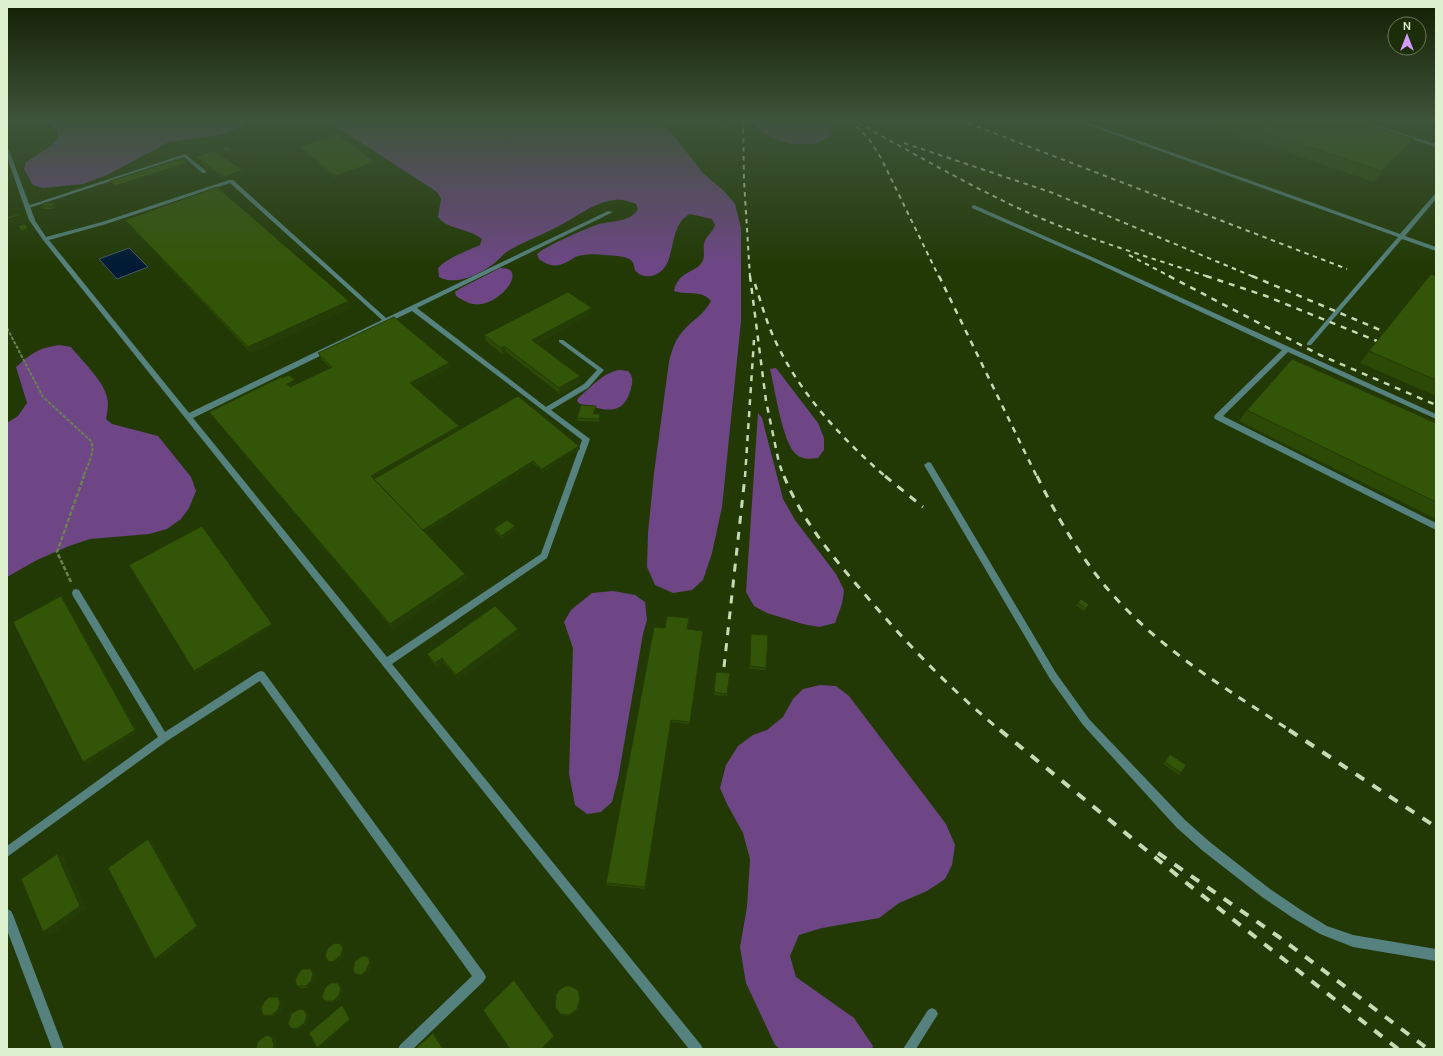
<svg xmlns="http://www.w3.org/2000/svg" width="1443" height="1056" font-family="Manrope,sans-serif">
	<rect width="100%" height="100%" fill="#223905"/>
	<!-- green -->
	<path fill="#633c7b" d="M696,120H737V121C729,132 707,126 696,120Z
		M752,120H828L832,135C812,153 765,144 752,120Z"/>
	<!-- forest -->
	<path fill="#6e4686" d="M41,120H246V122L243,126L221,135L169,142L107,175L83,184L43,188L33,185L24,169L26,162L51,146L58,138V130L51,125Z
		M326,120H657L663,124L669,130L704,174L724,191L735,204L741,228V321L722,507L712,553L703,580L692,590L673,593L655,585L647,567L648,533L654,473L669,362C672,350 675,340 683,331C693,319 703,316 711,301C701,289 687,296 674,291C678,270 698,273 703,260C705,255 703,249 704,244C705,237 713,232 715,225L712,219L690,214C667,225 678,263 657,274C650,278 640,277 635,270C634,267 634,264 632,261C625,255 614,256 605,255C596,254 586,254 578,256C574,257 571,260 567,262C556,268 548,266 539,259L537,254C548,245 585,229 599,224C612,221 631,222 638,209L636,204C629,201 622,199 615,200C593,202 574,219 555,228C539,236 523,242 508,251C502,255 498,261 492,265C478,275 455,286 439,277L438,268C450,256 465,252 480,245L482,239C469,228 448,230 438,217L441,199L437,192Z
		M500,268C531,267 498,309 473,304C467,303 461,299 456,296L455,292L461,288Z
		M60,345L71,347C82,361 103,380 107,397C109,405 107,412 106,419L112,424L158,436L191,477L196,491L189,508L181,519L167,529L149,534L90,539L69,546L37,560L7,577V423L18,416L27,403L16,367C32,353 38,348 60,345Z
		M776,368L818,423L824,438V450L818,458C810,459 801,460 795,453C782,440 775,389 770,369Z
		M620,370L628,371C633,376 633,381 631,388C623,420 602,408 580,404L577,401L578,398C591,388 603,372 620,370Z
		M758,413L762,418L783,499L795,520L836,574L844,590L842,604L835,623L819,627L803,624L767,613L754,606L746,592Z
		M613,591L635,595L645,602L647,620L643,634L618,779L612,802L601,812L587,814L575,805L569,774L573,648L564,622L571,610L592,593Z
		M820,685L836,686L849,696L946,824L955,845L952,865L945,879L927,891L899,903L879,918L822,928L799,935L790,956L796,977L854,1018L873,1046L872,1049H780L775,1045L746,983L740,947L747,907L750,859L743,833L727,804L720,788L726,765L738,746L753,735L767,730L783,717L793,699L803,689Z"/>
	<!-- water -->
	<path fill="#001a36" stroke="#435a64" d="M129,248L148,267L117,279L99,259Z"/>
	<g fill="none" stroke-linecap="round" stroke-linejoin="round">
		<!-- path-far1 -->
		<path stroke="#6b8153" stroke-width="2" stroke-dasharray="3.5 1.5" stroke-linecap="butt" d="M7,328L43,397L91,441C96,451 87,467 83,477"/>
		<!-- path -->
		<path stroke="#6b8153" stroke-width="2.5" stroke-dasharray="4.5 2" stroke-linecap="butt" d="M71,582L57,552L84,476"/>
		<!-- lane -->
		<path fill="#55817e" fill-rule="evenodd" d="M1074,120H1081L1400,234L1434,195L1436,194V199L1405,236L1436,247V251L1402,239L1311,345H1307V343L1398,237Z
			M1351,120H1359L1436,144V147Z
			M185,154L206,171V173H202L184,157L29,208L24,207Z
			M229,180H233L386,318L608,211L613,212L417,308L546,407L584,384L597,370L559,342V340H563L604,370L588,388L551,410L590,439L547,558L392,664L701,1045L703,1049H689L43,240L29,220L34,219L46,237L102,222ZM230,183L382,320L189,413L49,240L106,224ZM412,311L582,440L541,554L387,657L193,418Z
			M974,205L1092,257L1436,414V419L1288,352L1223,416L1436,523V530L1215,419L1214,417L1215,415L1282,350L1088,259L972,208V206Z
			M928,462L931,463L1056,673L1089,719L1185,820L1211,843L1270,889L1301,910L1327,926L1353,935L1436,949V961L1353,947L1320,934L1293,918L1262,897L1203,851L1177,828L1083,725L1050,679L924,465Z
			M76,589L79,590L165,732L258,672L261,671L264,672L484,973L486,977L484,981L413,1049H398L400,1045L472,976L260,681L167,741L7,857V846L158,737L73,596L72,593L73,590Z
			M7,909L11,911L13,915L64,1049H52L7,930Z
			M932,1008L936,1010L938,1014L916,1049H903L928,1010Z"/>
		<!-- street -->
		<path fill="#55817e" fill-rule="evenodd" d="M7,149L9,150L35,220L34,221L29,220L7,157Z"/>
		<!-- rail-far3 -->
		<path stroke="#c6dab4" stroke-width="2" stroke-dasharray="4.5 4.5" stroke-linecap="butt" d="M743,120L744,181L750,277
			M850,120L869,139L881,158L939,277
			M960,120L1347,269
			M1431,120L1436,124
			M858,123C917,155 976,190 1038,217C1093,241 1152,258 1209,277
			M904,143L1053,193L1254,277
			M1129,255L1171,277"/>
		<!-- rail-far2 -->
		<path stroke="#c6dab4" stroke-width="2.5" stroke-dasharray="6 6" stroke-linecap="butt" d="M750,276L766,401L779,463L784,477
			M939,276L1037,477
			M1169,276L1320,355L1436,405
			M1206,276L1266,296L1377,341
			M1252,276L1385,332
			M755,284C761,302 766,321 774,338C799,393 841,438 886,477
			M745,477L754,340"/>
		<!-- rail-far1 -->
		<path stroke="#c6dab4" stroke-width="3" stroke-dasharray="8 8" stroke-linecap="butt" d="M784,476C801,519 832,556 862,591C905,642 950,689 1001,731
			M885,476L923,507
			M1037,476C1060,523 1088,571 1126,609C1174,658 1234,694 1291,731
			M724,667L745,476"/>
		<!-- rail -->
		<path stroke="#c6dab4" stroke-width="4" stroke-dasharray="10 10" stroke-linecap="butt" d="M1000,730L1184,881L1398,1049
			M1289,730L1436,827
			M1158,853L1279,937L1428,1049"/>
	</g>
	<!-- wall -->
	<path fill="#2c4906" d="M1131,120H1144L1140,123Z
		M1193,120H1353L1414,139L1407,150L1374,182Z
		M299,147L376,165L337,179L300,149Z
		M222,148L232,150L233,152L228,154L224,151Z
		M196,157L243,170L244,173L226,180L198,160Z
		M41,206H57L53,209H43Z
		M125,220L352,307L251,353L129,225Z
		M1431,274L1436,276V396L1360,363Z
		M592,308L593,313L537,344L580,376L581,382L560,394L506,352L502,354L486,341L484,335Z
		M318,353L451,368L415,387L459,426L460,429L579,446L580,449L543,472L534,464L425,532L465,574L467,579L393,629L213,417L209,412L282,378L297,384L330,368L321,359Z
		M596,409L595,414L601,417L599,422L577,421V418Z
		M1247,410L1436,423V519L1239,421Z
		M494,529H516L503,539L495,532Z
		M1078,603L1089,605L1084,611L1076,605Z
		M689,620L688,629L703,633L690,724L671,722L645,889L606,885V883L665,628Z
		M751,634L768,635L766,670L749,669Z
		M520,635L459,680L444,663L438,668L430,659L427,654Z
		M730,675L727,696L714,695V692Z
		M1170,754L1181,773L1179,775L1163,764L1168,756Z
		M313,971L316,975L314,982L309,988H300L297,986Z
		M341,985L343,990L341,997L336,1002H327L325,1001Z
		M578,990V992L581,1001L578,1010L570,1016L561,1015L560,1014Z
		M278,997L281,999L283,1004L281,1011L275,1016H266L263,1015Z"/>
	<!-- shaded-wall -->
	<path fill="#243c05" d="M1141,120H1144L1140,123Z
		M1414,139L1407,150L1374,182L1381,171Z
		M232,150L233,152L228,154L226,152Z
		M375,162L376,165L337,179L336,176Z
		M187,163L188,166L117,189L115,186Z
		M243,170L244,173L226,180L224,177Z
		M55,203L57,206L53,209L52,206Z
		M20,215L22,218L11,222L8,219Z
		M25,224L30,232L23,234L21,231Z
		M349,301L352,307L251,353L248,347Z
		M592,308L593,313L534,346L532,340Z
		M504,346L506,352L502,354L501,348Z
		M449,363L451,368L413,389L410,383Z
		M580,376L581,382L560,394L559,388Z
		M295,380L298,386L290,390L287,384Z
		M596,406V409L594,417L593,414Z
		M600,414L601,417L599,422V419Z
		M459,426L461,432L375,482L371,476Z
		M579,446L580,449L543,472L542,469Z
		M533,461L534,464L423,533L422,530Z
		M515,526L516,529L503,539L502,536Z
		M204,528L274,626L197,673L194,671Z
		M465,574L467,579L393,629L390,624Z
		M61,596L64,599L138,732L87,765L83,762Z
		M518,629L520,635L459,680L456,675Z
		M703,631V633L690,724V722Z
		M442,658L444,663L438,668L435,663Z
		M671,720V722L645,889V887Z
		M148,839L152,841L200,928L159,960L155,959Z
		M57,854L64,858L87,909L51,935L43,932Z
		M341,944L343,945L345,950L344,957L336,963L333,962Z
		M368,957L370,958L373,963L369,972L363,976L361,975Z
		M311,969L313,971L316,975L314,982L309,988L306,986Z
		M514,980L556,1037L543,1049H541Z
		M338,983L341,985L343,990L341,997L336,1002L334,1001Z
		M578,990V992L581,1001L578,1010L570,1016L569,1015Z
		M278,997L281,999L283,1004L281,1011L275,1016L272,1015Z
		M342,1005L344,1006L352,1020L320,1048H317Z
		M304,1010L307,1011L310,1016L308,1024L299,1030L296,1029Z
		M433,1033H435L445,1049H443Z
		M272,1037L276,1038L277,1047L276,1049H272Z"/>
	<!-- building -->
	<path fill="#335507" stroke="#243c05" d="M1229,120H1353L1414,139L1381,171Z
		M337,134L375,162L336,176L299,147Z
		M227,146L232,150L226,152L222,148Z
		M214,151L243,170L224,177L196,157Z
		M182,158L187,163L115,186L110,181Z
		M217,187L349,301L248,347L125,220Z
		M44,203H55L52,206H41Z
		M19,214L20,215L8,219L7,217Z
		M25,224L28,229L21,231L18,226Z
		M1431,274L1436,276V380L1369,351Z
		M568,292L592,308L532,340L580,376L559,388L504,346L501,348L484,335Z
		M394,317L449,363L410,383L459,426L371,476L465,574L390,624L209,412L281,377L282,378L289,375L295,380L287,384L290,387L332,367L318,353Z
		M1292,359L1436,423V502L1247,410Z
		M518,396L579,446L542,469L533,461L423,530L374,479Z
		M581,405L596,406L593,414H600L599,419L577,418Z
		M507,520L515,526L502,536L494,529Z
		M202,526L272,624L194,671L129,565Z
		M61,596L135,730L83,762L13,622Z
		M1081,599L1089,605L1086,608L1078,603Z
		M495,606L518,629L456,675L442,658L435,663L427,654Z
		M667,616L689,618L687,629L703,631L690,722L671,720L645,887L606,883L654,627L665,628Z
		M751,634L768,635L766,668L750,666Z
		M716,672L730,673L727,694L714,692Z
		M1170,754L1186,765L1181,773L1165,762Z
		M148,839L197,926L155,959L108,868Z
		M57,854L80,906L43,932L21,879Z
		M335,943L341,944L343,949L341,955L333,962L328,961L325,956L328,948Z
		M362,956L368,957L370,962L366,971L361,975L355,974L353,969L355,961Z
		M302,969H311L313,974L311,981L306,986H297L295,980L298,974Z
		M514,980L554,1036L541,1049H510L483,1010Z
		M330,983H338L341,989L339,995L334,1001H325L322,997L325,988Z
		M566,986H570L578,990L580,999L577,1009L569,1015L560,1014L555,1007L556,994L562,988Z
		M269,997H278L280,1003L278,1010L272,1015H263L261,1008L264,1002Z
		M342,1005L350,1019L317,1048L309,1033Z
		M299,1009L304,1010L307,1015L305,1023L296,1029L291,1028L288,1024L291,1014Z
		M433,1033L443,1049H415Z
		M267,1035L272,1037L274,1046L272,1049H256V1048L258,1041Z"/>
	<!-- sky -->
	<linearGradient id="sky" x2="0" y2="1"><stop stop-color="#131f03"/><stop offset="0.45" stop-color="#3e543b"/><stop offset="1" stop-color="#3e543b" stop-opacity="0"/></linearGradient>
	<rect width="1443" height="268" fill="url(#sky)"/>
	<!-- border -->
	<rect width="1443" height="1056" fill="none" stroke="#def1ce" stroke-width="16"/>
	<!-- north arrow -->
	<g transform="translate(1407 36)"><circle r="19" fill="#1c2d0a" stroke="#6a7b58"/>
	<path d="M0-3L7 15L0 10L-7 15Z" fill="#d69bfa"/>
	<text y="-6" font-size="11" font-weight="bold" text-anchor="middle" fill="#def1ce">N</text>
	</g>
</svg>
